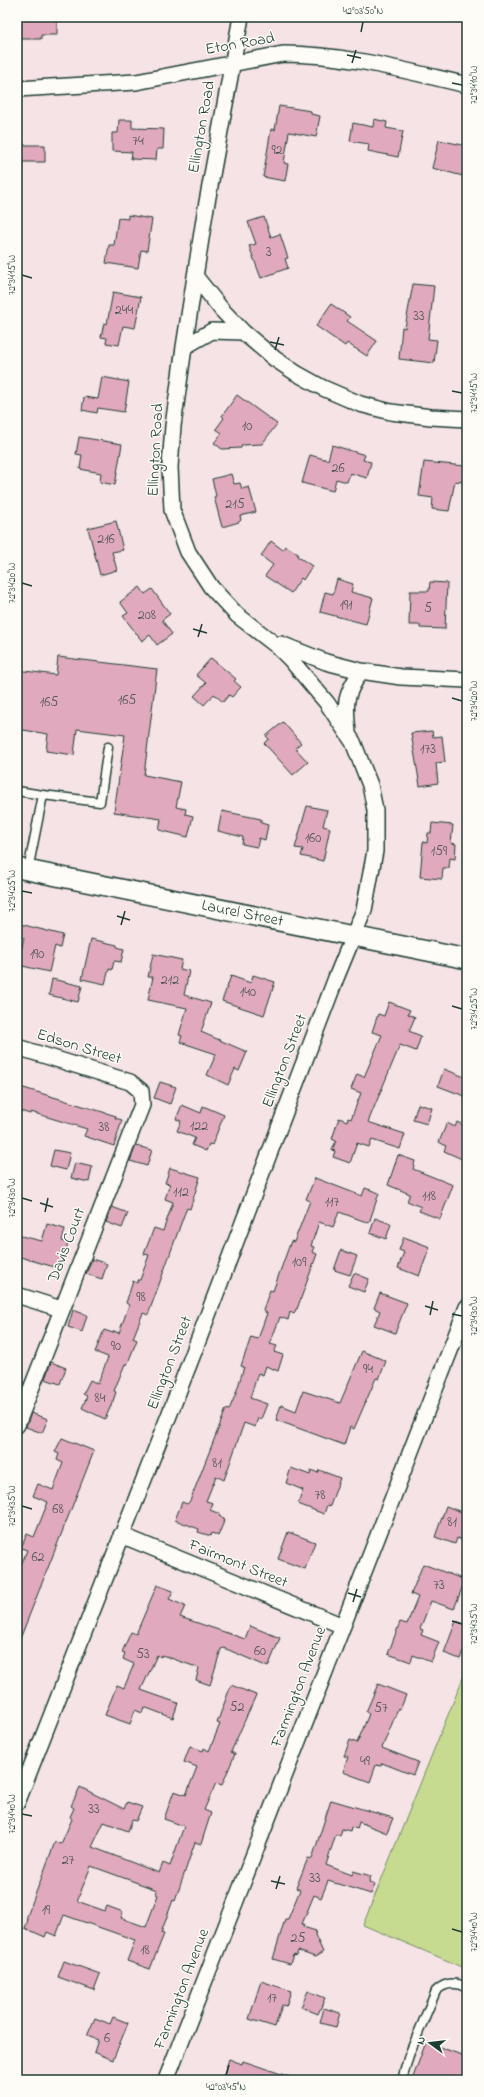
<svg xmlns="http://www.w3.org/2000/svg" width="484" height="2097" font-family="'Indie Flower',sans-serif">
	<rect width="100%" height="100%" fill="#f5e3e6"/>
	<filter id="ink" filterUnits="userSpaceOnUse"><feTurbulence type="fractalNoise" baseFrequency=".025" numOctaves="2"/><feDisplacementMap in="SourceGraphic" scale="8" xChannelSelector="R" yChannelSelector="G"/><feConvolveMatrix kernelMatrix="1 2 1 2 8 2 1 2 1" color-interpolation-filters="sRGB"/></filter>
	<g filter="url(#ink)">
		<!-- green -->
		<path fill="#c7db90" stroke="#738c62" d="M467,1668V1969L363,1925Z"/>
		<!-- building -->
		<path fill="#e1a9bd" stroke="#1f3d34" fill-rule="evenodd" d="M17,17H57V35H41V39H17Z
			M279,106L311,111V114L320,116L316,137L289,132L284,163L288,164L285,181L263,177L271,129L275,130Z
			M374,119L387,122L386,128L403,131L398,157L368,151L369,144L350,141L353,123L373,127Z
			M119,120H132V128L164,129L163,149H157L156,160L131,159L132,152L112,151V133H118Z
			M439,140L467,146V174L464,173L463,176L432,168Z
			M17,145H45V162H17Z
			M128,215L152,219L147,251L141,250L138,268L106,263L109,245H114L118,218L128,219Z
			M264,217L271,237L280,234L288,258L285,259L288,268L261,278L249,246L256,244L248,222Z
			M413,284L434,286L428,339L437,340L434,363L399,359L402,327L405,328Z
			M113,292L141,297L135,328L123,326L119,345L106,343L107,338L101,337L104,323L107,324Z
			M331,304L350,317L347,321L377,341L367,356L347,343L345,346L316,326Z
			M102,377L129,382L124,412L98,408L97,413L82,410L84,397L98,399Z
			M237,395L277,424L262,444L242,445L241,448L222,449L214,443L222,433L216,429L224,418L222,416Z
			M79,437L122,444L115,485L100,482L101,473L80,469L82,455L76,454Z
			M332,445L365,455L363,460L371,462L367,478L350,473L347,482L336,479L333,491L302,483L310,455L328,460Z
			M424,462L465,466L463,482L455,481L449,511L432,509L433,498L419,496Z
			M231,474L234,484L240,483L242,489L249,487L256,512L240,516L241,520L239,522L222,527L214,497L216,496L212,479Z
			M116,521L123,550L112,552L117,570L100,575L88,528Z
			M271,541L283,550L286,546L298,554L297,556L312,566L303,580L301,578L291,593L265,576L273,565L261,556Z
			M337,579L353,584L351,592L373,598L366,624L320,612L325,592L333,594Z
			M430,582L447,583L445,629L420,628V625H409L410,591H429Z
			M140,587L145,594L152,589L170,614L162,620L172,634L157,645L150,635L142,641L123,616L128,613L120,602Z
			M58,657L157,669L144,775L181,782L176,807L186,809L185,814L193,816L188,837L159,830L161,819L114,812L125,735L77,729L74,755L46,751L48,734L17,729V670L56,675Z
			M211,658L236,679L234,681L241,687L232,697L229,695L223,702L214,694L204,705L194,696L206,683L196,675Z
			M283,722L301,743L295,748L308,762L293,775L264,743L269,739L266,736Z
			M432,731L433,737L442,736L445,762L436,763L438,783L420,786L411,733Z
			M307,806L327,810L323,826L330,828L323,861L301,856L303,849L295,848Z
			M222,811L261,819V823L268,825L265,840L259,838L257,847L242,844L243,837L218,831Z
			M432,823L453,825L451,843L456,844L455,859L450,858L449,868H443L442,879L420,877L423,842L427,843L428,833H431Z
			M20,924L63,935L60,948L55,946L49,972L18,965L24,938L17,936Z
			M91,939L117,945V947L124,949L121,962L114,961L112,970L109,969L105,984L82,979Z
			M153,954L182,960L180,969L189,971L184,995L211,1003L201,1032L247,1052L239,1071L235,1069L228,1085L207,1075L216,1054L180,1042L182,1036L179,1035L187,1008L148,1000L153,977H148Z
			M253,975L275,982L264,1015L222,1001L231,976L251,983Z
			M52,979L82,986L78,1002L49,995Z
			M389,1002L410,1010L408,1014L415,1017L409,1031L421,1036L416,1051L400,1045L368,1122L405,1134L400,1149L372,1140L369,1147L357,1143L350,1163L333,1157L335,1151L332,1150L336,1141L332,1139L339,1118L347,1121L348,1118L351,1119L361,1093L351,1089L357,1074L364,1077L382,1035L372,1032L378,1014L384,1016Z
			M444,1069L467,1078V1097L438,1086Z
			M160,1082L176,1087L170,1104L154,1098Z
			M17,1086L116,1116L115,1118L122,1120L114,1146L84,1136L87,1129L31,1112L30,1114L17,1110Z
			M418,1104L432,1108L427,1124L413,1120Z
			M182,1105L201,1113L203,1106L224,1115L212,1145L209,1144L206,1151L192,1145L195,1138L177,1131L181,1121L176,1119Z
			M457,1122L467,1127V1152L464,1160L444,1151L446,1146L439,1142L447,1123L455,1127Z
			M136,1146L152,1150L147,1166L130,1161Z
			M54,1150L70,1153L66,1170L50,1166Z
			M398,1155L415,1161L413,1169L453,1185L440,1219L419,1211L421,1207L407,1201L410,1194L388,1185Z
			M75,1163L92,1167L89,1182L71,1178Z
			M170,1168L200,1177L190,1209L187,1208L184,1215L148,1315L143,1313L133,1338L137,1340L127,1365L125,1364L114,1391L116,1392L113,1401L105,1419L82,1408L87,1396L83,1394L90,1380L98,1384L108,1357L95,1352L104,1330L113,1333L114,1331L119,1333L129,1305L126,1303L133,1281L137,1283L138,1280H140L149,1255L144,1254L154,1228L163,1231L173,1202L165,1199L170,1184L165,1183Z
			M315,1178L362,1196L365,1188L379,1193L369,1223L339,1212L333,1227L319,1222L311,1246L314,1247L312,1252L317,1254L297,1309H296L294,1314L290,1312L288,1320L280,1317L270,1344L277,1346L274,1352L283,1355L278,1371L266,1366L263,1375L258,1373L250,1398L267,1404L261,1419L258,1418L255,1427L244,1423L224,1480L216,1476L206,1501L213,1503L210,1510L220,1514L219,1516L225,1519L218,1536L212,1533L211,1536L198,1532L199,1529L175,1520L182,1502L187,1504L190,1501L226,1409L229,1410L236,1393L244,1367L241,1366L251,1337L258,1339L267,1313L263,1311L265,1304L270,1290L273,1291L291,1241L294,1242L310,1201L306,1199Z
			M112,1207L128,1213L122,1228L106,1222Z
			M375,1218L391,1224L386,1239L370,1233Z
			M47,1224L65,1229L62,1241L68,1243L61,1269L17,1256V1235L42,1241Z
			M404,1237L430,1247L419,1276L398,1268L404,1252L399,1250Z
			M341,1250L357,1256L350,1275L334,1270Z
			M92,1259L107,1264L102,1279L86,1274Z
			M354,1273L369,1279L364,1292L348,1286Z
			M380,1293L407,1303L395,1333L374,1325L380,1311L374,1308Z
			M73,1310L87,1315L82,1332L68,1327Z
			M362,1351L386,1361L379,1379L376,1378L354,1429L350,1427L344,1445L276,1420L281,1405L296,1411L303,1391L340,1403Z
			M51,1362L66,1368L60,1384L45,1379Z
			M31,1413L48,1419L42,1433L26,1427Z
			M62,1438L94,1451L18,1644H17V1576L27,1550L21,1548L27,1534L34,1537L48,1502L33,1496L38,1484L53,1490L63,1463L57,1460L59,1454L55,1452Z
			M291,1468L310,1475L311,1470L318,1473L319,1470L340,1478L330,1506L327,1505L324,1514L298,1504L303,1490L286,1483Z
			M446,1506L467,1514V1542L457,1538L455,1544L435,1537Z
			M288,1532L315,1542L305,1569L278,1559Z
			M423,1564L465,1580L454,1609L431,1601L420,1629L423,1630L421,1635L439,1642L431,1662L413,1655L411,1662L388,1654L400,1622L407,1624L418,1597L411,1594Z
			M157,1585L173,1591L169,1599L185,1606L180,1617L245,1639L250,1626L280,1638L268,1667L224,1648L221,1649L210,1685L196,1680L199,1668L162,1655L161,1657L157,1655L141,1690L178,1703L173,1718L144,1707L142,1713L135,1710L130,1724L105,1715L117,1685L124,1688L134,1664L123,1659L125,1653L122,1652L131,1632L136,1634Z
			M456,1621L467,1625V1640L460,1659L444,1653Z
			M378,1684L406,1695L400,1710L398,1709L382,1748L418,1762L413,1775L382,1763L381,1766L376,1765L370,1782L343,1772L348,1757L344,1756L350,1740L357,1743L369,1714L366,1712Z
			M231,1685L256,1695L231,1752L235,1754L222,1785L216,1783L204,1810L211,1813L201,1844L195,1842L175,1901L173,1900L161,1933L164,1934L150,1969L127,1961L135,1940L64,1915L56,1936L47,1932L45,1937L25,1928L28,1920L26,1919L55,1842L61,1844L72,1819L70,1817L74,1808L71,1806L80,1787L124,1809L127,1802L142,1807L136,1821L132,1820L128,1831L104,1822L92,1847L159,1873L163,1863L170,1866L184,1826L164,1819L174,1791L186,1795L197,1767L184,1762L190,1746L203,1751L204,1748L209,1751L220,1724L217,1723ZM91,1866L157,1890L156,1894L158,1895L146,1927L121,1918L123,1912L107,1906L105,1911L77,1901Z
			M331,1800L393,1818L387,1833L359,1822L357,1829L351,1827L350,1831L342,1829L340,1836L336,1834L326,1865L352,1875L353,1871L371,1876L369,1882L375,1885L371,1894L328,1881L321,1898L314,1895L302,1924H304L303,1927L316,1931L315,1935L323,1952L315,1957L298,1951L296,1956L293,1955L290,1964L273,1959L285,1919H288L300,1890L296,1888L308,1858L312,1859Z
			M64,1961L100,1974L94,1990L58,1977Z
			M261,1981L291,1991L286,2006L282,2005L275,2027L249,2019Z
			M308,1991L325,1998L318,2014L301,2007Z
			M324,2008L340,2013L336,2027L320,2023Z
			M113,2017L128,2023L113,2060L94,2052L98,2040L87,2036L95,2018L110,2024Z
			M426,2042L467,2057V2080H412Z
			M229,2059L242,2064L243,2061L293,2078V2080H222Z"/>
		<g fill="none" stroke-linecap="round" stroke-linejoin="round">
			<defs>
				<path id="service" d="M17,791L43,795L28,870
					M43,795L100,802L108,747
					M402,2080L409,2055L436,1991C445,1982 456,1982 467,1987"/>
				<path id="minor" d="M17,89L136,82L283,54C347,54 406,71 467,85
					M195,276L222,310L243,332
					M184,347L212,331L243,332L275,359L296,373L323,388L360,404L391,412L431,417L467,419
					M281,644L326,662L361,671
					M348,732C345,702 344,697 361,671L401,677L467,680
					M17,1047L130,1082L141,1091L142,1105L17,1425
					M17,1295L61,1309
					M121,1535L343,1626
					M17,1803L195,1349L336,978L364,910L375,851V810L370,785L353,742L327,703L291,660L277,646L237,615L211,587L188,552L172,510L170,467L173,426L184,347L205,213L241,17
					M166,2080L467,1307"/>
				<g id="tertiary">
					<path id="s1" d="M17,868L467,959"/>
				</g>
			</defs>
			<!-- service casing -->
			<use href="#service" stroke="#1f3d34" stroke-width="11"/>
			<!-- minor casing -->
			<use href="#minor" stroke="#1f3d34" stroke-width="18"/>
			<!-- tertiary casing -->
			<use href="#tertiary" stroke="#1f3d34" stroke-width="22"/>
			<!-- service -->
			<use href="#service" stroke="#fdfcf7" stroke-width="8"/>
			<!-- minor -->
			<use href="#minor" stroke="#fdfcf7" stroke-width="15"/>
			<!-- tertiary -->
			<use href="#tertiary" stroke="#fdfcf7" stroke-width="19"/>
		</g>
	</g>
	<!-- ticks -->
	<path fill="none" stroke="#1f3d34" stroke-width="1.5" d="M361,32L363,22M347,55L361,58M352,63L356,50M452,83L462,85M22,275L32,278M270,342L284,345M275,350L279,337M452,391L462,393M22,583L32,586M193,629L207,633M198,637L202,624M452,698L462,701M22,891L32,893M117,916L130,920M121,925L125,911M452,1006L462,1009M22,1198L32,1201M40,1203L53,1207M45,1212L48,1198M425,1306L438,1310M452,1314L462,1316M430,1315L433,1301M22,1506L32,1509M348,1593L361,1597M353,1602L357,1589M452,1621L462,1624M22,1814L32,1816M271,1881L285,1884M276,1889L280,1876M452,1929L462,1932M226,2075L229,2065"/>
	<g text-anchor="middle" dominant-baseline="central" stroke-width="3" stroke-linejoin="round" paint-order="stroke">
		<!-- number labels -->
		<g font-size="14" fill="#505856">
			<text x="138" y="141">74</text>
			<text x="277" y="150">92</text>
			<text x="269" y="252">3</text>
			<text x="124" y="310">244</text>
			<text x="419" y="316">33</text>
			<text x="247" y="426">10</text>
			<text x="338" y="468">26</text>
			<text x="235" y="504">215</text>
			<text x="106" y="539">216</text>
			<text x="346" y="605">191</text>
			<text x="428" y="608">5</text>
			<text x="147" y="615">208</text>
			<text x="127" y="700">165</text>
			<text x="49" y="702">165</text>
			<text x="428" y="749">173</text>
			<text x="313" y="838">160</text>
			<text x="439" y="851">159</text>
			<text x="37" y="954">190</text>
			<text x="170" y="980">212</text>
			<text x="248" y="992">140</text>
			<text x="199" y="1126">122</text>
			<text x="104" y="1127">38</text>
			<text x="181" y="1192">112</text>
			<text x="429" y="1196">118</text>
			<text x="332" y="1202">117</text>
			<text x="299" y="1262">109</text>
			<text x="141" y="1297">98</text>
			<text x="116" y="1346">90</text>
			<text x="368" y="1369">94</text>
			<text x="100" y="1398">84</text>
			<text x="217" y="1463">81</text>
			<text x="320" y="1495">78</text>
			<text x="58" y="1509">68</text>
			<text x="452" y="1522">81</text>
			<text x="38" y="1557">62</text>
			<text x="439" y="1585">73</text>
			<text x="260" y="1651">60</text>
			<text x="143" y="1654">53</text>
			<text x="237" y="1707">52</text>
			<text x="381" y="1708">57</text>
			<text x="365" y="1761">49</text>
			<text x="94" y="1809">33</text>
			<text x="68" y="1860">27</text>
			<text x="315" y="1878">33</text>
			<text x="46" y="1910">19</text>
			<text x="298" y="1938">25</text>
			<text x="145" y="1950">18</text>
			<text x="272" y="1998">17</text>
			<text x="107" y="2038">6</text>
		</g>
		<!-- street labels -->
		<g font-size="16" fill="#1f3d34" stroke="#fdfcf7">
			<text transform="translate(240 44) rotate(-10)">Eton Road</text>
			<text transform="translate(202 127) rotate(-80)">Ellington Road</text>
			<text transform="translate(156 450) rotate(-87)">Ellington Road</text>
			<text stroke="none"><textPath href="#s1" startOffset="230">Laurel Street</textPath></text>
			<text transform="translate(79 1047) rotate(17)">Edson Street</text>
			<text transform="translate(285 1061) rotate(-69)">Ellington Street</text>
			<text transform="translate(67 1245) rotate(-69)">Davis Court</text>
			<text transform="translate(170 1363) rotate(-69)">Ellington Street</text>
			<text transform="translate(238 1564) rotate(22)">Fairmont Street</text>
			<text transform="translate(299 1687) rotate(-69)">Farmington Avenue</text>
			<text transform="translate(182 1989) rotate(-69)">Farmington Avenue</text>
		</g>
	</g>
	<!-- margin -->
	<rect width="484" height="2097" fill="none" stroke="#fdfcf7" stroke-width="44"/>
	<!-- north arrow -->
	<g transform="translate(430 2043) rotate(285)" stroke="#fdfcf7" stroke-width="3" paint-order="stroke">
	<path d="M0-3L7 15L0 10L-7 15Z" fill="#1f3d34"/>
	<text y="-6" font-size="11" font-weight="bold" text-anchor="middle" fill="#1f3d34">N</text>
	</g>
	<rect x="22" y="22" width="440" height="2053" fill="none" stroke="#1f3d34" stroke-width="1.5"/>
	<g font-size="10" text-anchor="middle" fill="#1f3d34">
		<text x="363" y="14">42°03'50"N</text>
		<text transform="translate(473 85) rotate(-90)" y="4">72°34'10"W</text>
		<text transform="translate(11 275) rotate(-90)" y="4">72°34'15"W</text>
		<text transform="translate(473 393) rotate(-90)" y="4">72°34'15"W</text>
		<text transform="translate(11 583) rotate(-90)" y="4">72°34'20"W</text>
		<text transform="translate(473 701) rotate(-90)" y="4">72°34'20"W</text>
		<text transform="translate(11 891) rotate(-90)" y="4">72°34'25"W</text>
		<text transform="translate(473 1009) rotate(-90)" y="4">72°34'25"W</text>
		<text transform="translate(11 1198) rotate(-90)" y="4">72°34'30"W</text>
		<text transform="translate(473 1316) rotate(-90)" y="4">72°34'30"W</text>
		<text transform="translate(11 1506) rotate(-90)" y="4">72°34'35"W</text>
		<text transform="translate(473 1624) rotate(-90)" y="4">72°34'35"W</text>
		<text transform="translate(11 1814) rotate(-90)" y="4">72°34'40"W</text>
		<text transform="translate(473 1932) rotate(-90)" y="4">72°34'40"W</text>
		<text x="226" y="2090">42°03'45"N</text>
	</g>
</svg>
